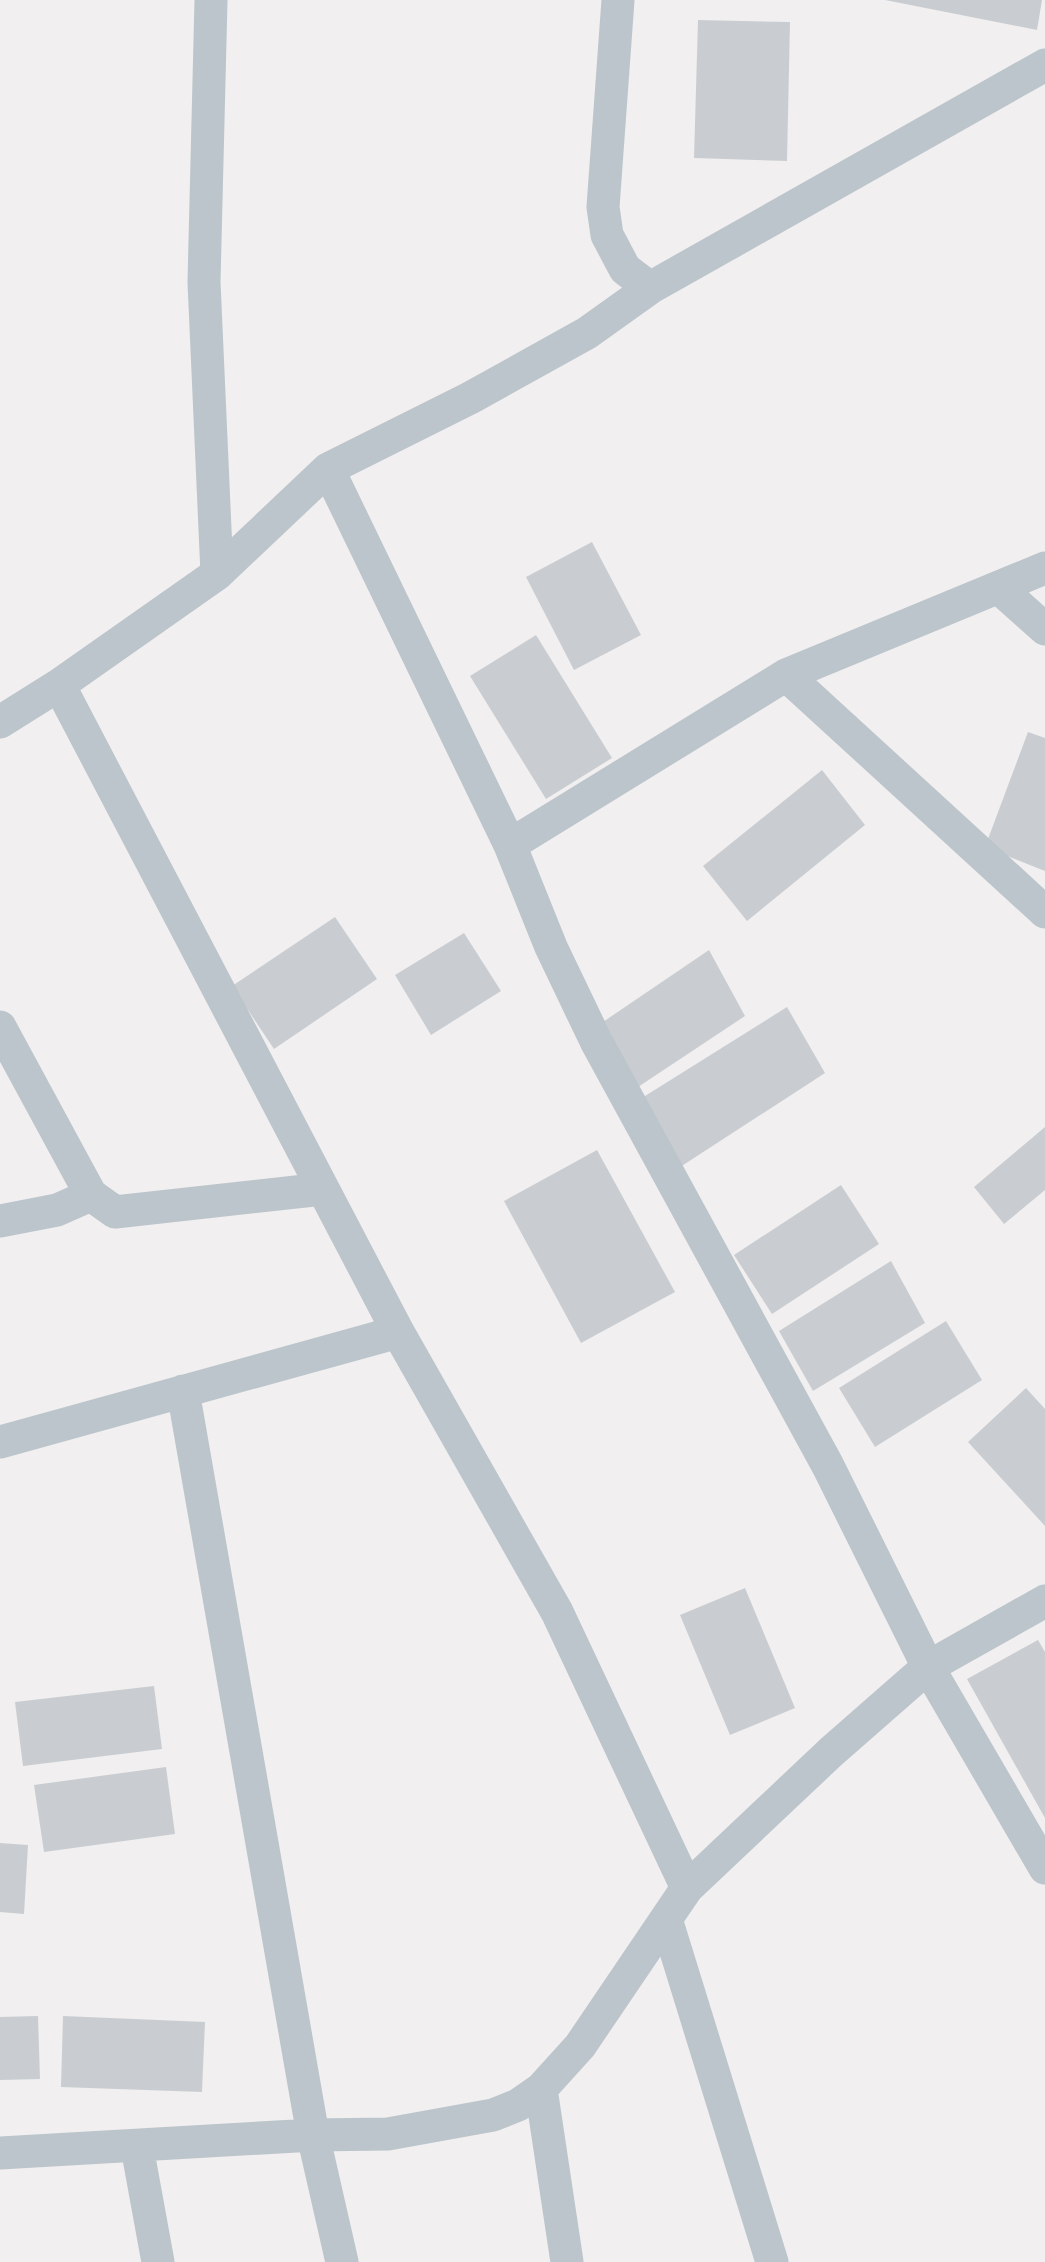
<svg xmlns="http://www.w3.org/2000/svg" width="1045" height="2262" font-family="Commissioner,sans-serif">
	<rect width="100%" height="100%" fill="#f1efef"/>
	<!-- building -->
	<path fill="#c9cdd1" d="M885,0H1042L1037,30Z
		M698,20L790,22L787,161L694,158Z
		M592,542L641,635L574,670L526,577Z
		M536,635L612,758L546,799L470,676Z
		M1028,732L1045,738V871L985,847Z
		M822,770L865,825L747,921L703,866Z
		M335,917L377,979L274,1049L232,986Z
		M464,933L501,991L431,1035L395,975Z
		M709,950L745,1016L632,1091L600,1024Z
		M787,1007L825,1073L674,1171L637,1101Z
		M1045,1127V1190L1004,1224L974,1187Z
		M597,1150L675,1292L581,1343L504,1201Z
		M841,1185L879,1244L772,1314L734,1255Z
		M891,1261L925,1323L813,1391L779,1331Z
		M946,1321L982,1380L875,1447L839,1388Z
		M1026,1388L1045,1409V1526L968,1442Z
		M745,1588L795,1708L730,1735L680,1615Z
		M1038,1640L1045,1652V1818L967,1679Z
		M154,1686L162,1749L23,1766L15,1702Z
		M166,1767L175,1834L44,1852L34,1785Z
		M0,1843L28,1845L24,1914L0,1912Z
		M38,2016L40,2079L0,2080V2017Z
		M63,2016L205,2022L202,2092L61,2087Z"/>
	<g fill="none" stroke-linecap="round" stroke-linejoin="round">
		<!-- minor -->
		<path stroke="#bbc5cb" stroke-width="33" d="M211,0L204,282L217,574
			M618,0L603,207L607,235L625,269L650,288
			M328,469L510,845L551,947L596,1041L828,1466L928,1667L1045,1868
			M999,588L1045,629
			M786,675L1045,912
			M59,685L398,1332L557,1612L687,1888
			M0,722L59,685L217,574L328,469L470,398L587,333L650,288L1045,65
			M510,845L786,675L1045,568
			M0,1027L91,1195L115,1212L323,1189
			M0,1221L57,1210L91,1195
			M183,1391L313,2135L342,2262
			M0,1442L398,1332
			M666,1919L772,2262
			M541,2089L567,2262
			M137,2147L158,2262
			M0,2153L313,2135L388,2134L493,2115L518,2105L541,2089L580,2046L687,1888L831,1752L928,1667L1045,1601"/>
	</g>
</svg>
